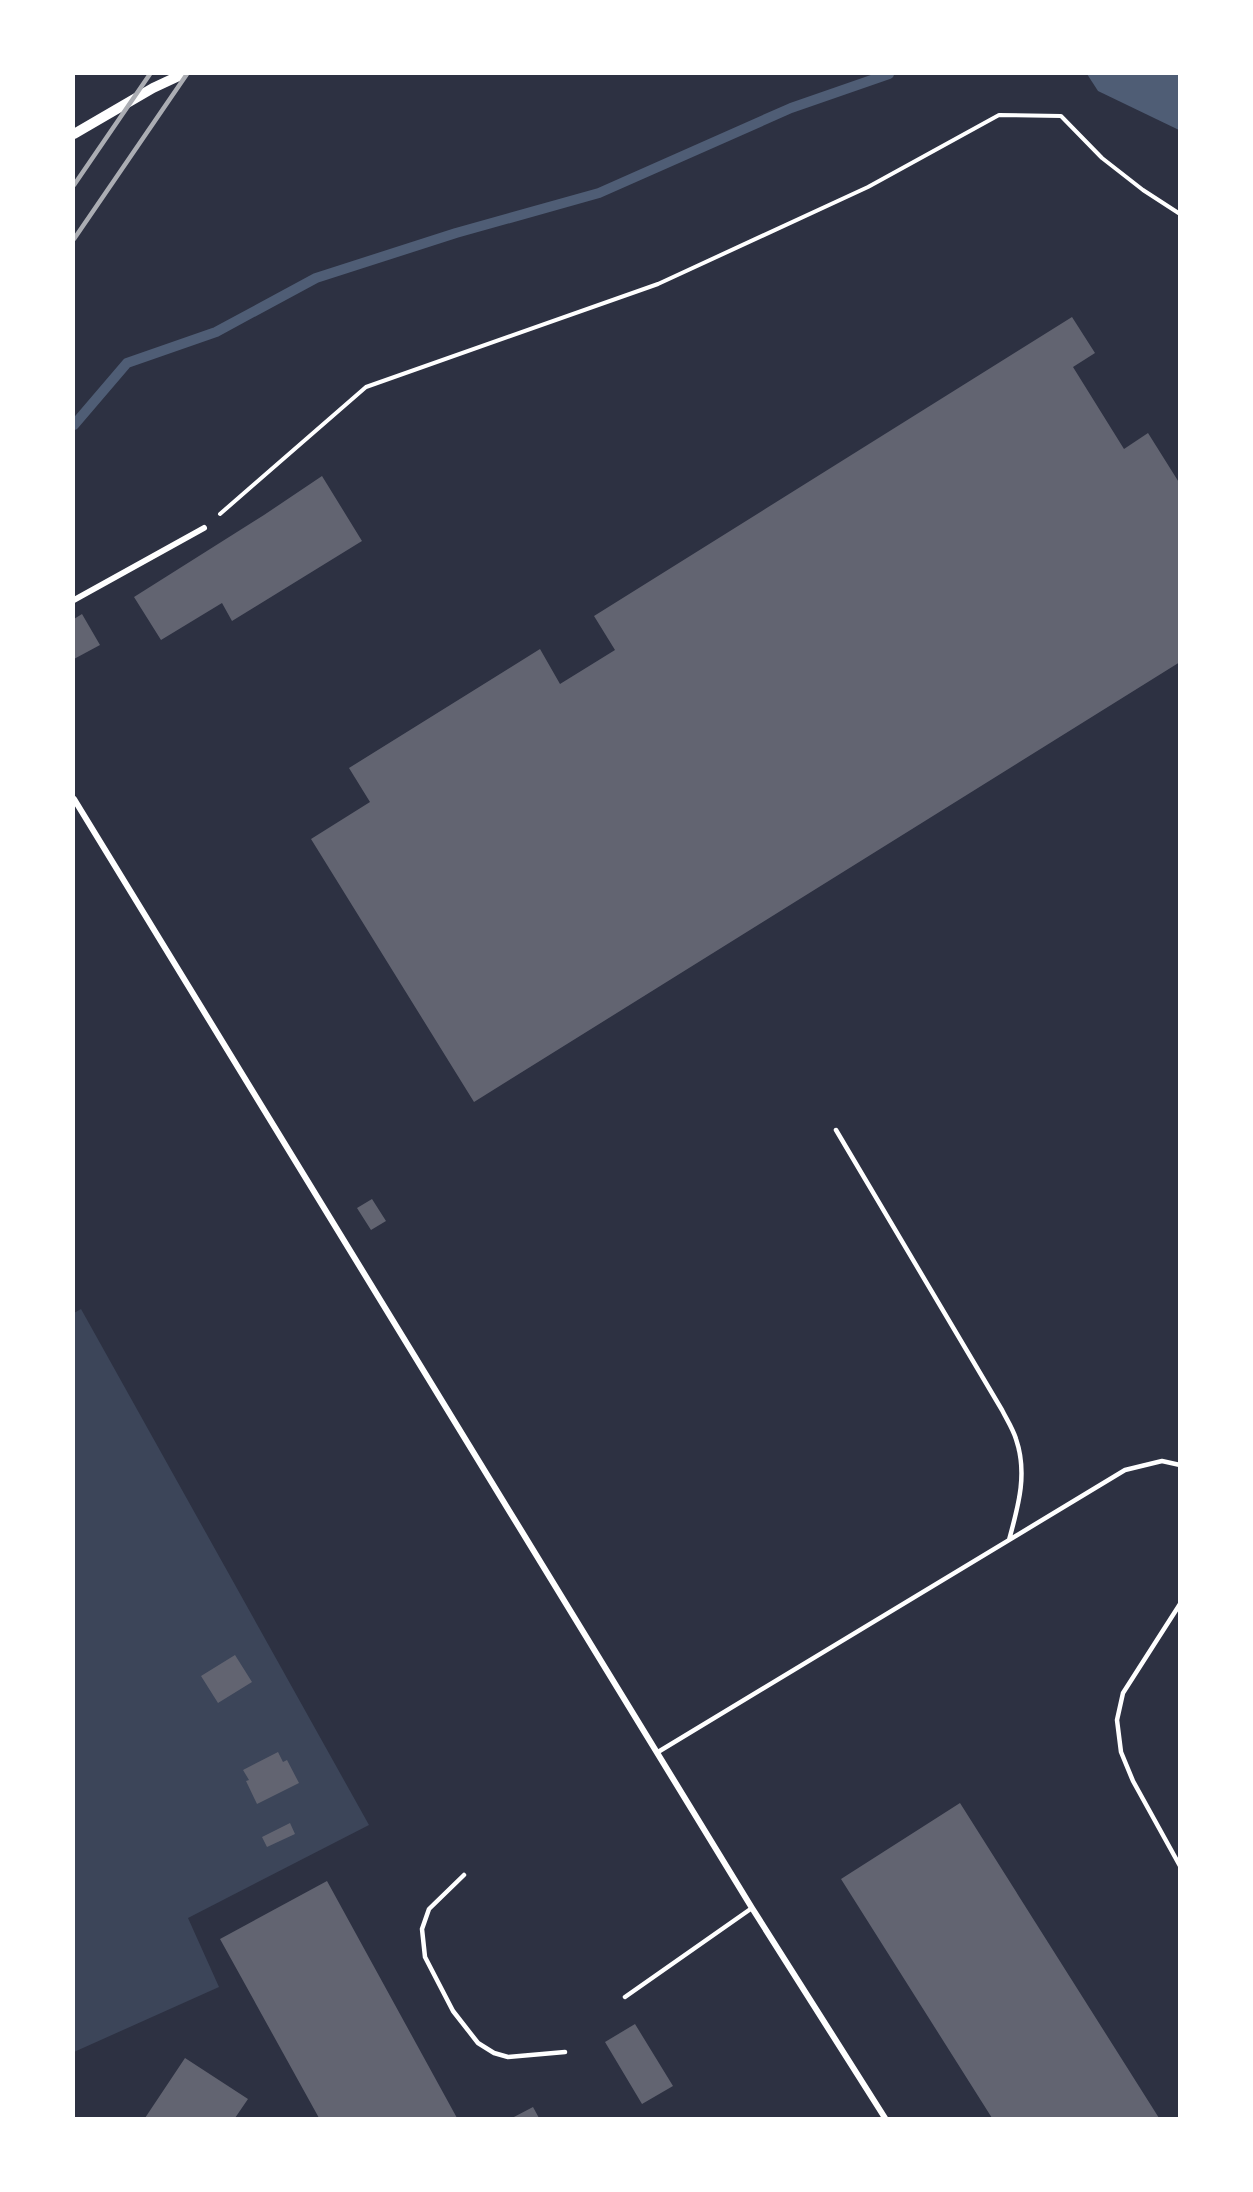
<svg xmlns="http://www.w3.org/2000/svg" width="1253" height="2192" font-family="'Titillium Web',sans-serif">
	<rect width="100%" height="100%" fill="#2d3142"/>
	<!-- green -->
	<path fill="#3c4559" d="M81,1309L369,1825L188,1918L219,1987L74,2052V1313Z"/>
	<!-- water -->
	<path fill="#4f5d75" d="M1087,74H1179V130L1098,91Z"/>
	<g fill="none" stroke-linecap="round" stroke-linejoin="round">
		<!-- stream -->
		<path stroke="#4f5d75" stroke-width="10" d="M74,425L127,363L216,332L316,278L456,233L599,193L791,108L889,74"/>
	</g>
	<!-- building -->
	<path fill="#626471" d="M1072,317L1095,353L1073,367L1124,449L1148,433L1180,484V662L474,1102L311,839L370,802L349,768L540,649L560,684L615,650L594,616Z
		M322,476L362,541L232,621L222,603L161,640L134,597L264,515Z
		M82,614L100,645L74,659V619Z
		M372,1199L386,1221L371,1230L357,1208Z
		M235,1655L252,1682L218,1703L201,1676Z
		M278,1752L283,1762L287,1760L299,1783L257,1804L246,1781L249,1780L243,1770Z
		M960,1803L1159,2118H992L841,1879Z
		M290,1823L295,1834L267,1847L262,1837Z
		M327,1881L457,2118H319L220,1939Z
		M635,2024L673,2086L642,2104L605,2042Z
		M185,2058L248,2099L235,2118H145Z
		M533,2107L539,2118H512Z"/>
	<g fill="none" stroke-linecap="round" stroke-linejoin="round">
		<!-- path -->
		<path stroke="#fff" stroke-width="4" d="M220,514L366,387L658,284L868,187L999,115L1061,116L1102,158L1143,190L1180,214"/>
		<!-- service -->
		<path stroke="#fff" stroke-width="4.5" d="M836,1130L1002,1410C1007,1420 1013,1429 1016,1439C1028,1474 1018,1507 1009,1540
			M1180,1604L1123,1693L1117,1720L1121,1752L1133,1781L1180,1866
			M658,1752L1125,1470L1162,1461L1180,1465
			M464,1875L429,1909L422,1929L425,1957L453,2011L478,2043L494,2053L508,2057L565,2052
			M625,1997L752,1908"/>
		<!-- minor -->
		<path stroke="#fff" stroke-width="6" d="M74,600L204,528
			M74,799L752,1908L885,2118"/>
		<!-- tertiary -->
		<path stroke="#fff" stroke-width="10" d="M74,134L153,88L183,74"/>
		<!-- rail -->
		<path stroke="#abadb3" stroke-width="4.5" d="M74,185L150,74
			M74,239L187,74"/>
	</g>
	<!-- border -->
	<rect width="1253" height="2192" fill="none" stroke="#ffffff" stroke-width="150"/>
</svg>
